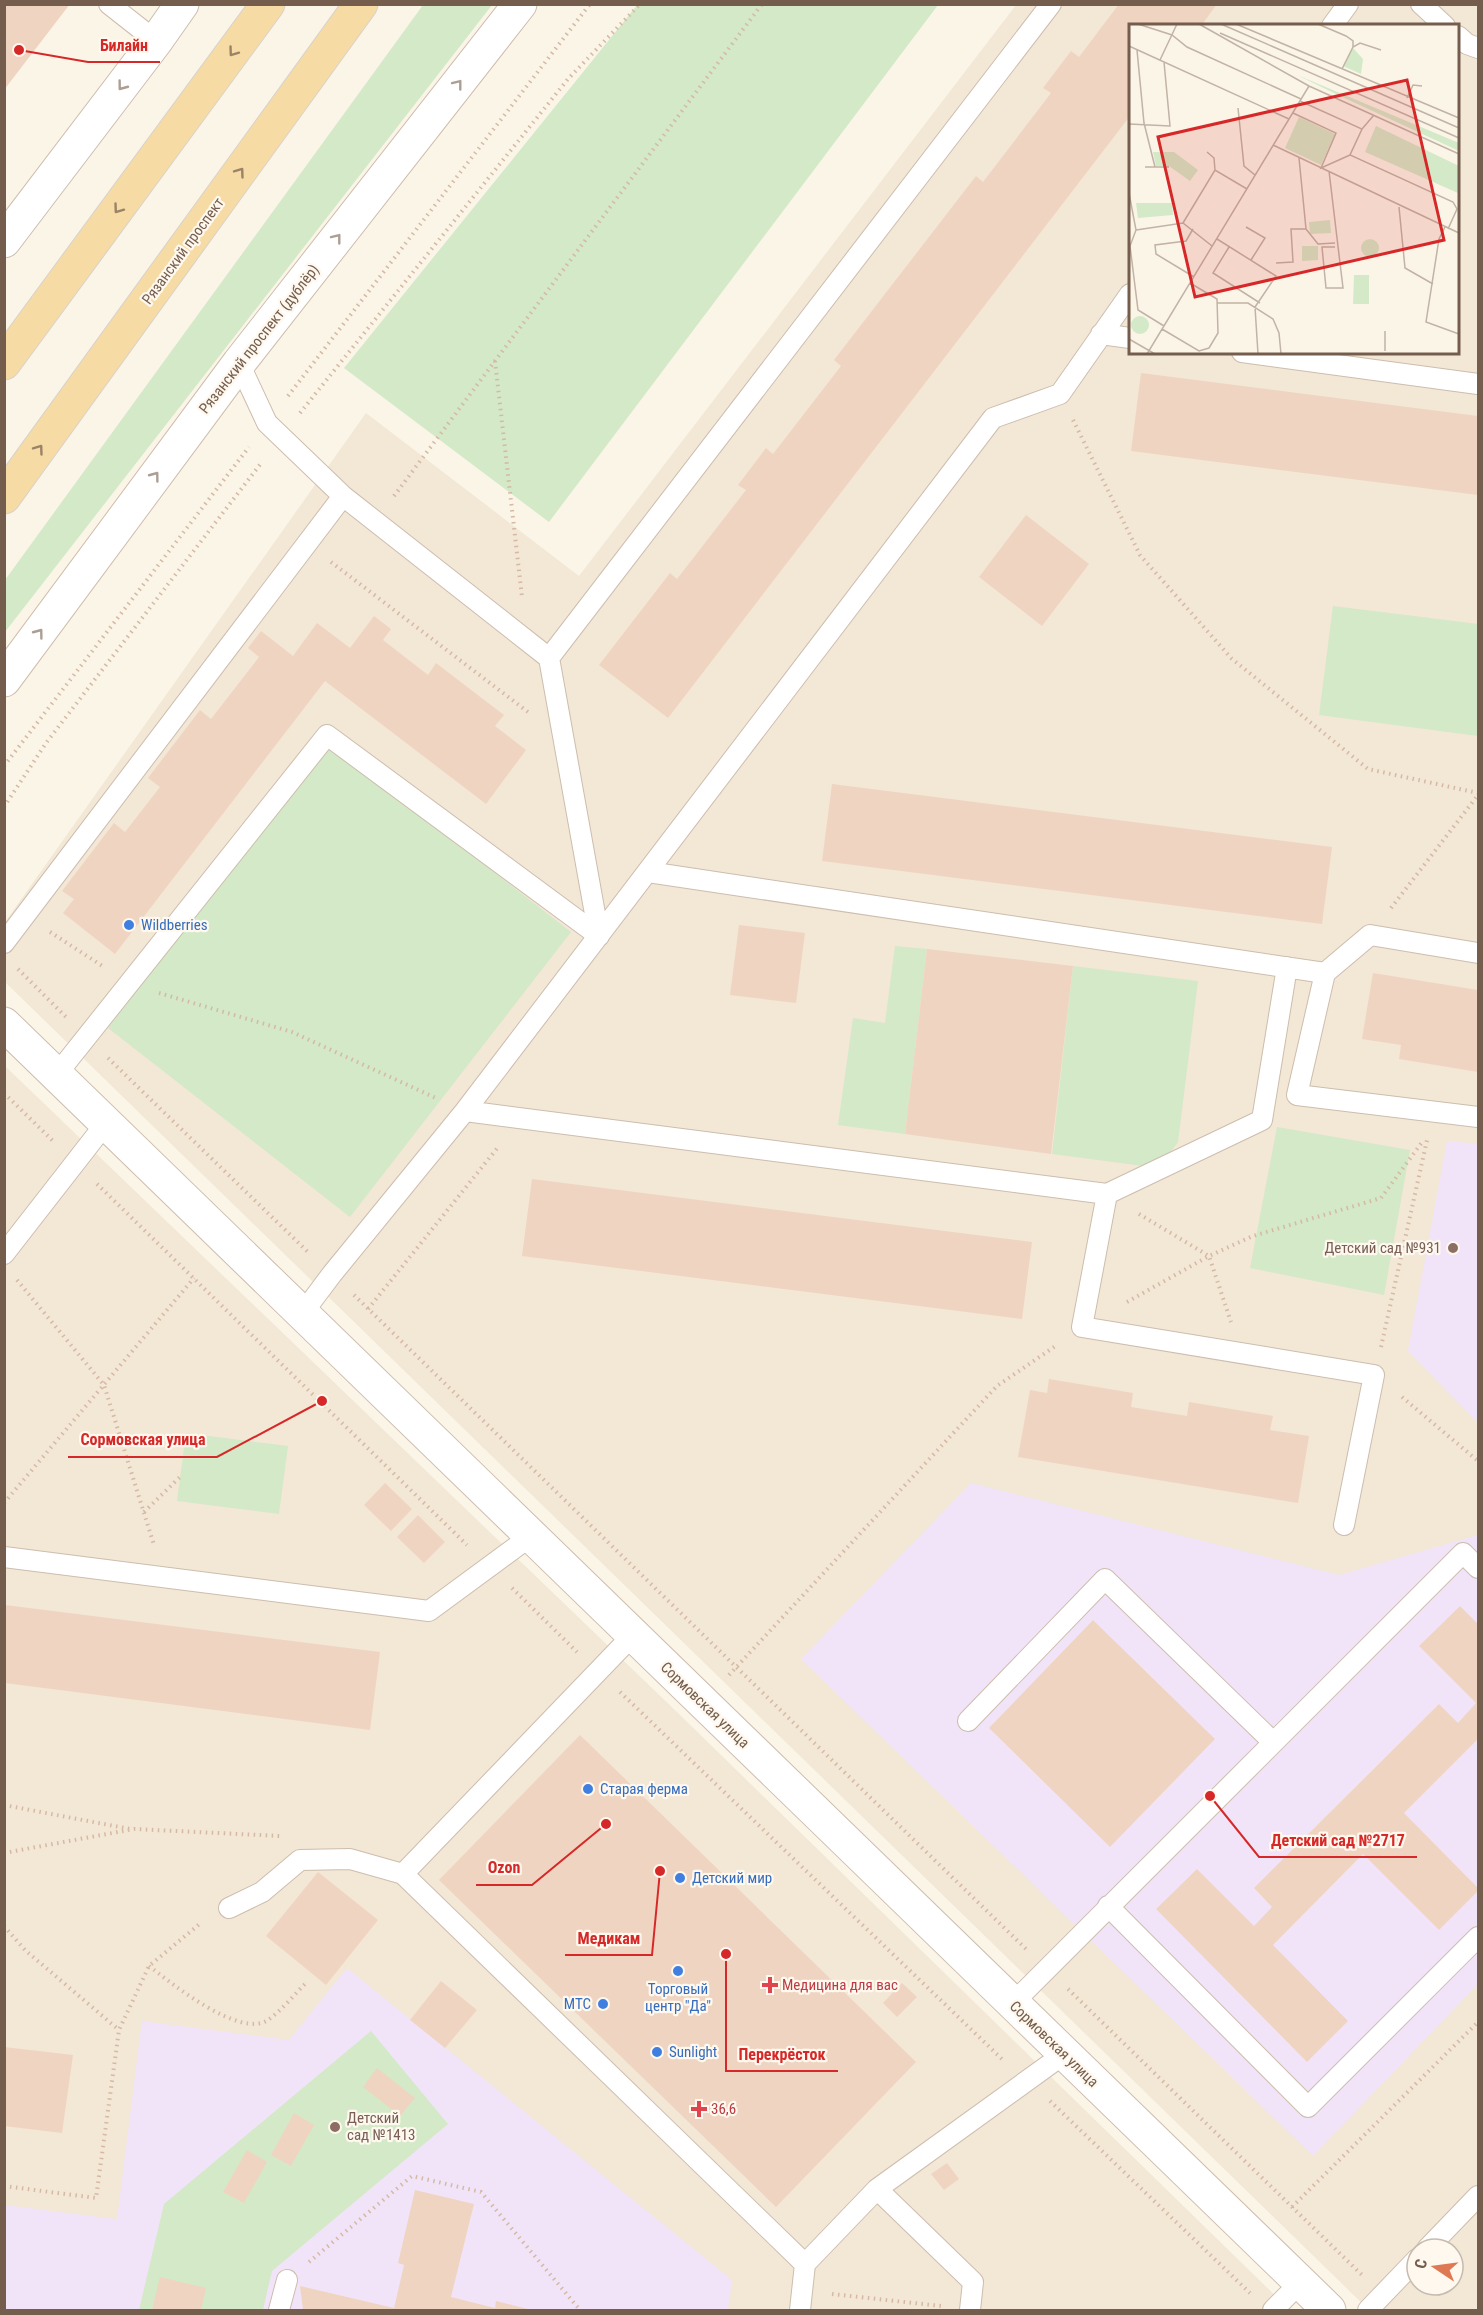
<svg xmlns="http://www.w3.org/2000/svg" width="1483" height="2315" font-family="'Roboto Condensed',sans-serif">
	<rect width="100%" height="100%" fill="#fbf5e8"/>
	<!-- residential -->
	<path fill="#f3e7d6" fill-rule="evenodd" d="M1016,5H1478V2310H1369L5,982V922L366,413L579,576ZM1130,26H1458V352H1130ZM1417,2249H1453V2285H1417Z
		M4,1065L679,1714L1290,2310H5Z"/>
	<!-- education -->
	<path fill="#f2e4f8" d="M1447,1141L1478,1144V1423L1408,1351Z
		M971,1483L1339,1575L1478,1535V1984L1313,2156L801,1659Z
		M347,1968L732,2280L728,2310H5V2205L117,2219L142,2021L289,2040Z"/>
	<!-- green -->
	<path fill="#d3e9c7" d="M638,4L938,5L549,522L344,368Z
		M423,5H492L5,632V580Z
		M1333,606L1478,624V736L1319,715Z
		M328,743L571,932L350,1217L108,1028Z
		M895,946L927,949L905,1134L838,1125L853,1018L885,1023Z
		M1073,966L1198,981L1178,1142L1159,1168L1052,1154Z
		M1277,1127L1410,1150L1384,1295L1250,1268Z
		M186,1433L288,1446L279,1514L177,1501Z
		M371,2031L448,2124L272,2271L263,2310H139L164,2204Z"/>
	<!-- building -->
	<path fill="#efd5c1" d="M4,4H70L4,90Z
		M1119,4H1217L1201,26H1130V116L668,718L599,665L670,573L677,579L746,490L738,485L766,448L773,454L841,366L834,360L976,176L983,182L1051,93L1043,88L1071,51L1079,57Z
		M1141,373L1478,416V495L1131,451Z
		M1026,515L1089,564L1042,626L979,577Z
		M374,616L391,629L383,640L428,675L436,663L479,696L504,715L495,726L526,750L486,804L325,681L115,954L63,913L74,899L62,891L114,823L125,832L160,787L148,778L200,710L211,719L259,657L248,648L261,631L293,656L317,623L350,648Z
		M832,784L1332,847L1322,924L822,861Z
		M739,925L805,933L796,1003L730,995Z
		M927,949L1073,966L1051,1154L905,1134Z
		M1373,973L1478,990V1072L1399,1059L1401,1045L1362,1039Z
		M532,1179L1032,1242L1022,1319L522,1256Z
		M1049,1379L1133,1393L1131,1407L1187,1416L1189,1402L1273,1416L1270,1430L1309,1436L1298,1503L1018,1457L1030,1390L1047,1393Z
		M385,1483L412,1509L391,1531L364,1505Z
		M418,1515L445,1542L424,1563L397,1537Z
		M5,1605L380,1652L370,1730L5,1683Z
		M1460,1606L1478,1624V1739L1404,1813L1478,1888V1891L1439,1930L1363,1854L1273,1945L1348,2021L1307,2062L1156,1909L1197,1869L1254,1926L1272,1907L1254,1888L1439,1704L1458,1723L1476,1703L1419,1646Z
		M1093,1620L1215,1739L1110,1847L989,1728Z
		M580,1735L916,2062L776,2207L439,1880Z
		M318,1872L378,1920L326,1985L266,1936Z
		M441,1981L477,2010L445,2048L410,2020Z
		M902,1983L917,1997L897,2017L883,2003Z
		M4,2047L73,2055L62,2133L4,2126Z
		M377,2068L415,2098L400,2116L363,2087Z
		M294,2113L314,2125L291,2166L271,2155Z
		M247,2150L267,2162L244,2203L223,2192Z
		M947,2163L959,2179L944,2190L931,2174Z
		M415,2190L474,2204L451,2297L495,2308L496,2301L532,2310H303L300,2286L394,2308L404,2265L398,2263Z
		M160,2277L206,2288L201,2310H152Z"/>
	<g fill="none" stroke-linecap="round" stroke-linejoin="round">
		<defs>
			<path id="service" d="M109,4L156,41
				M1421,4L1445,26
				M1332,26L1348,4
				M1458,36L1467,44L1478,48
				M1101,334L1130,338
				M1242,352L1478,384
				M239,363L267,423L343,496
				M648,872L1325,973
				M4,943L343,496L549,658L1051,4
				M1478,953L1370,935L1325,973L1297,1095L1478,1117
				M57,1074L327,735L599,936L549,658
				M465,1111L1107,1194L1082,1327L1374,1375L1344,1525
				M1107,1194L1262,1120L1287,967
				M4,1254L106,1123
				M302,1314L332,1274L465,1111L993,418L1060,394L1130,294
				M4,1557L429,1611L531,1536
				M633,1635L403,1874L805,2264
				M968,1721L1105,1579L1273,1742
				M1108,1906L1308,2107L1478,1937
				M229,1908L262,1892L300,1860L350,1859L403,1874
				M1012,2004L1463,1553L1478,1568
				M877,2189L973,2282L970,2310
				M1427,2249L1478,2196
				M279,2310L287,2280
				M800,2310L805,2264L877,2189L1064,2054
				M1273,2310L1300,2283
				M1368,2310L1417,2259"/>
			<path id="tertiary" d="M4,241L156,41L182,4
				M4,1024L1329,2310"/>
			<path id="secondary" d="M4,680L239,363L520,4"/>
			<path id="primary" d="M4,363L268,4
				M4,497L361,4"/>
		</defs>
		<!-- service casing -->
		<use href="#service" stroke="#cdbdae" stroke-width="22"/>
		<!-- tertiary casing -->
		<use href="#tertiary" stroke="#cdbdae" stroke-width="35"/>
		<!-- secondary casing -->
		<use href="#secondary" stroke="#cfbdac" stroke-width="35"/>
		<!-- primary casing -->
		<use href="#primary" stroke="#d8d2cd" stroke-width="35"/>
		<!-- path -->
		<path stroke="#d5b9a4" stroke-width="4" stroke-dasharray="1.5 4.5" stroke-linecap="butt" d="M495,361L522,597
			M288,396L590,4
			M300,413L568,79L640,4
			M1073,420L1140,555L1231,658L1368,769L1478,793
			M394,496L762,4
			M331,562L528,712
			M4,766L249,447
			M4,807L46,743L262,462
			M1391,908L1478,795
			M50,932L104,967
			M18,969L66,1017
			M159,993L292,1032L438,1099
			M108,1058L309,1253
			M4,1093L53,1141
			M97,1184L467,1545
			M1139,1214L1209,1256L1231,1322
			M17,1280L104,1385L154,1545
			M354,1295L1026,1949
			M1127,1302L1209,1256L1253,1236L1381,1198L1423,1141
			M368,1309L499,1146
			M1381,1347L1427,1140
			M1402,1397L1478,1461
			M4,1503L194,1278
			M144,1512L180,1477
			M512,1588L577,1652
			M729,1675L997,1386L1057,1345
			M620,1692L1004,2061
			M4,1805L130,1829
			M4,1853L134,1829L280,1836
			M4,1926L25,1950L119,2030
			M149,1966C171,1983 240,2039 268,2020C281,2011 293,1996 305,1984
			M1068,1989L1362,2275
			M1050,2101L1250,2293
			M4,2186L96,2198L119,2030L149,1966L202,1922
			M1292,2207L1478,2022
			M309,2262L412,2176L481,2192L580,2310
			M832,2294L941,2306"/>
		<!-- service -->
		<use href="#service" stroke="#fff" stroke-width="20"/>
		<!-- tertiary -->
		<use href="#tertiary" stroke="#fff" stroke-width="33"/>
		<!-- secondary -->
		<use href="#secondary" stroke="#fff" stroke-width="33"/>
		<!-- primary -->
		<use href="#primary" stroke="#f6dba4" stroke-width="33"/>
	</g>
	<!-- one-way arrows -->
	<defs><path id="oneway-chevron" d="M-2-3.5L2.5 0L-2 3.5" fill="none" stroke-width="1.6" stroke-linecap="round" stroke-linejoin="round" transform="scale(1.5)"/></defs>
	<g stroke="#9b8367">
		<use href="#oneway-chevron" transform="translate(233 52) rotate(126)"/>
		<use href="#oneway-chevron" transform="translate(240 172) rotate(-54)"/>
		<use href="#oneway-chevron" transform="translate(118 209) rotate(126)"/>
		<use href="#oneway-chevron" transform="translate(39 449) rotate(-54)"/>
	</g>
	<g stroke="#ac9e94">
		<use href="#oneway-chevron" transform="translate(458 84) rotate(-52)"/>
		<use href="#oneway-chevron" transform="translate(122 86) rotate(127)"/>
		<use href="#oneway-chevron" transform="translate(337 238) rotate(-52)"/>
		<use href="#oneway-chevron" transform="translate(155 476) rotate(-53)"/>
		<use href="#oneway-chevron" transform="translate(39 633) rotate(-53)"/>
	</g>
	<!-- markers -->
	<g fill="#3f7fe0" stroke="#fef8ee" stroke-width="2">
		<circle cx="129" cy="925" r="6"/>
		<circle cx="588" cy="1789" r="6"/>
		<circle cx="680" cy="1878" r="6"/>
		<circle cx="678" cy="1971" r="6"/>
		<circle cx="603" cy="2004" r="6"/>
		<circle cx="657" cy="2052" r="6"/>
	</g>
	<g fill="#8d6e63" stroke="#fef8ee" stroke-width="2">
		<circle cx="1453" cy="1248" r="6"/>
		<circle cx="335" cy="2127" r="6"/>
	</g>
	<g fill="#e0444e" stroke="#fef8ee" stroke-width="2">
		<path d="M767 1976h6v6h6v6h-6v6h-6v-6h-6v-6h6z"/>
		<path d="M696 2100h6v6h6v6h-6v6h-6v-6h-6v-6h6z"/>
	</g>
	<g text-anchor="middle" dominant-baseline="central" stroke-width="4.5" stroke-linejoin="round" paint-order="stroke">
		<!-- street labels -->
		<g font-size="15" fill="#745d4d" stroke="#fef8ee">
			<text transform="translate(183 251) rotate(-54)">Рязанский проспект</text>
			<text transform="translate(259 339) rotate(-52)">Рязанский проспект (дублёр)</text>
			<text transform="translate(705 1705) rotate(44)">Сормовская улица</text>
			<text transform="translate(1054 2044) rotate(44)">Сормовская улица</text>
		</g>
		<!-- shop labels -->
		<g font-size="15" fill="#366cbe" stroke="#fef8ee" text-anchor="start">
			<text x="141" y="925">Wildberries</text>
			<text x="600" y="1789">Старая ферма</text>
			<text x="692" y="1878">Детский мир</text>
			<text x="678" y="1989" text-anchor="middle">Торговый<tspan x="678" dy="17">центр "Да"</tspan></text>
			<text x="591" y="2004" text-anchor="end">МТС</text>
			<text x="669" y="2052">Sunlight</text>
		</g>
		<!-- education labels -->
		<g font-size="15" fill="#785e54" stroke="#fef8ee" text-anchor="end">
			<text x="1441" y="1248">Детский сад №931</text>
			<text x="347" y="2118" text-anchor="start">Детский<tspan x="347" dy="17">сад №1413</tspan></text>
		</g>
		<!-- health labels -->
		<g font-size="15" fill="#be3a42" stroke="#fef8ee" text-anchor="start">
			<text x="782" y="1985">Медицина для вас</text>
			<text x="711" y="2109">36,6</text>
		</g>
	</g>
	<!-- overview -->
	<g transform="translate(1129 24)">
		<rect width="330" height="330" fill="#fbf5e8"/>
		<path d="M224,24L234,35L232,50L214,42ZM168,51L330,119V127L209,71ZM170,93L206,110L192,141L156,124ZM247,102L330,142L329,169L236,128ZM24,128H45L69,146L61,157L40,142H27ZM7,179H43L44,191L9,194ZM201,196L202,209L181,210L180,198ZM232 224a9 9 0 1 1 18 0a9 9 0 1 1-18 0ZM173,222H189V236L173,237ZM225,251H240V280H224ZM2 301a9 9 0 1 1 18 0a9 9 0 1 1-18 0Z" fill="#d3e9c7"/>
		<path fill="none" stroke="#c1b3a5" stroke-width="1.5" d="M9,0L43,11L58,23L172,75M70,0L180,62L330,130M92,0L330,104M107,0L330,94M189,0L217,12L224,17V23M91,9L330,114M0,22L160,95M8,26L15,99L26,143M31,36L48,0M213,45L224,23L231,19L252,26M278,74L284,61L293,62M171,77L233,105L221,131L324,178L328,185L319,205M109,84L115,142L126,151M164,89L207,109L192,144L221,131M0,100L41,102L35,38M233,105L245,91M144,121L330,209M78,128L85,134L86,146M16,143H40M200,147L214,264H197L193,223H206M0,169L7,206L1,222L9,286L35,302M270,183L276,244L304,260M54,199L86,146L118,165M117,203L136,214L122,236M316,203L310,215L297,298L330,310M64,205L57,217L26,221L27,230L65,253M177,205L189,220L206,219M7,206L54,199L83,222M88,215L147,252L126,283L129,330M100,223L84,249L131,279M147,239L164,238L162,205H177L170,134M88,279H119L144,295L150,309L152,330M33,305L70,327L80,324L89,309L88,275L61,259M0,315L26,330M256,327V307M18,330L180,62"/>
		<path fill="#d62828" fill-opacity="0.15" stroke="#d62828" stroke-width="3" d="M278,56L315,216L66,273L29,113Z"/>
		<rect width="330" height="330" fill="none" stroke="#745d4d" stroke-width="3"/>
	</g>
	<!-- callouts -->
	<path fill="none" stroke="#d62828" stroke-width="2" d="M19 50L88 62H160M322 1401L217 1457H68M1210 1796L1259 1857H1417M606 1824L532 1885H476M660 1871L652 1955H565M726 1954L726 2071H838"/>
	<g fill="#d62828" stroke="#fef8ee" stroke-width="2">
		<circle cx="19" cy="50" r="6"/>
		<circle cx="322" cy="1401" r="6"/>
		<circle cx="1210" cy="1796" r="6"/>
		<circle cx="606" cy="1824" r="6"/>
		<circle cx="660" cy="1871" r="6"/>
		<circle cx="726" cy="1954" r="6"/>
	</g>
	<g font-size="16" text-anchor="middle" font-weight="bold" fill="#d62828" stroke="#fef8ee" stroke-width="4.5" stroke-linejoin="round" paint-order="stroke">
		<text x="124" y="51">Билайн</text>
		<text x="143" y="1445">Сормовская улица</text>
		<text x="1338" y="1846">Детский сад №2717</text>
		<text x="504" y="1873">Ozon</text>
		<text x="609" y="1944">Медикам</text>
		<text x="782" y="2060">Перекрёсток</text>
	</g>
	<!-- border -->
	<rect width="1483" height="2315" fill="none" stroke="#745d4d" stroke-width="12"/>
	<!-- north arrow -->
	<g transform="translate(1435 2267) rotate(283)"><circle r="28" fill="#fef8ee" stroke="#c7baae" stroke-width="1.5"/>
	<path d="M0-4.5L10 22L0 15L-10 22Z" fill="#de7954"/>
	<text y="-9" font-size="16" font-weight="bold" text-anchor="middle" fill="#745d4d">С</text>
	</g>
</svg>
